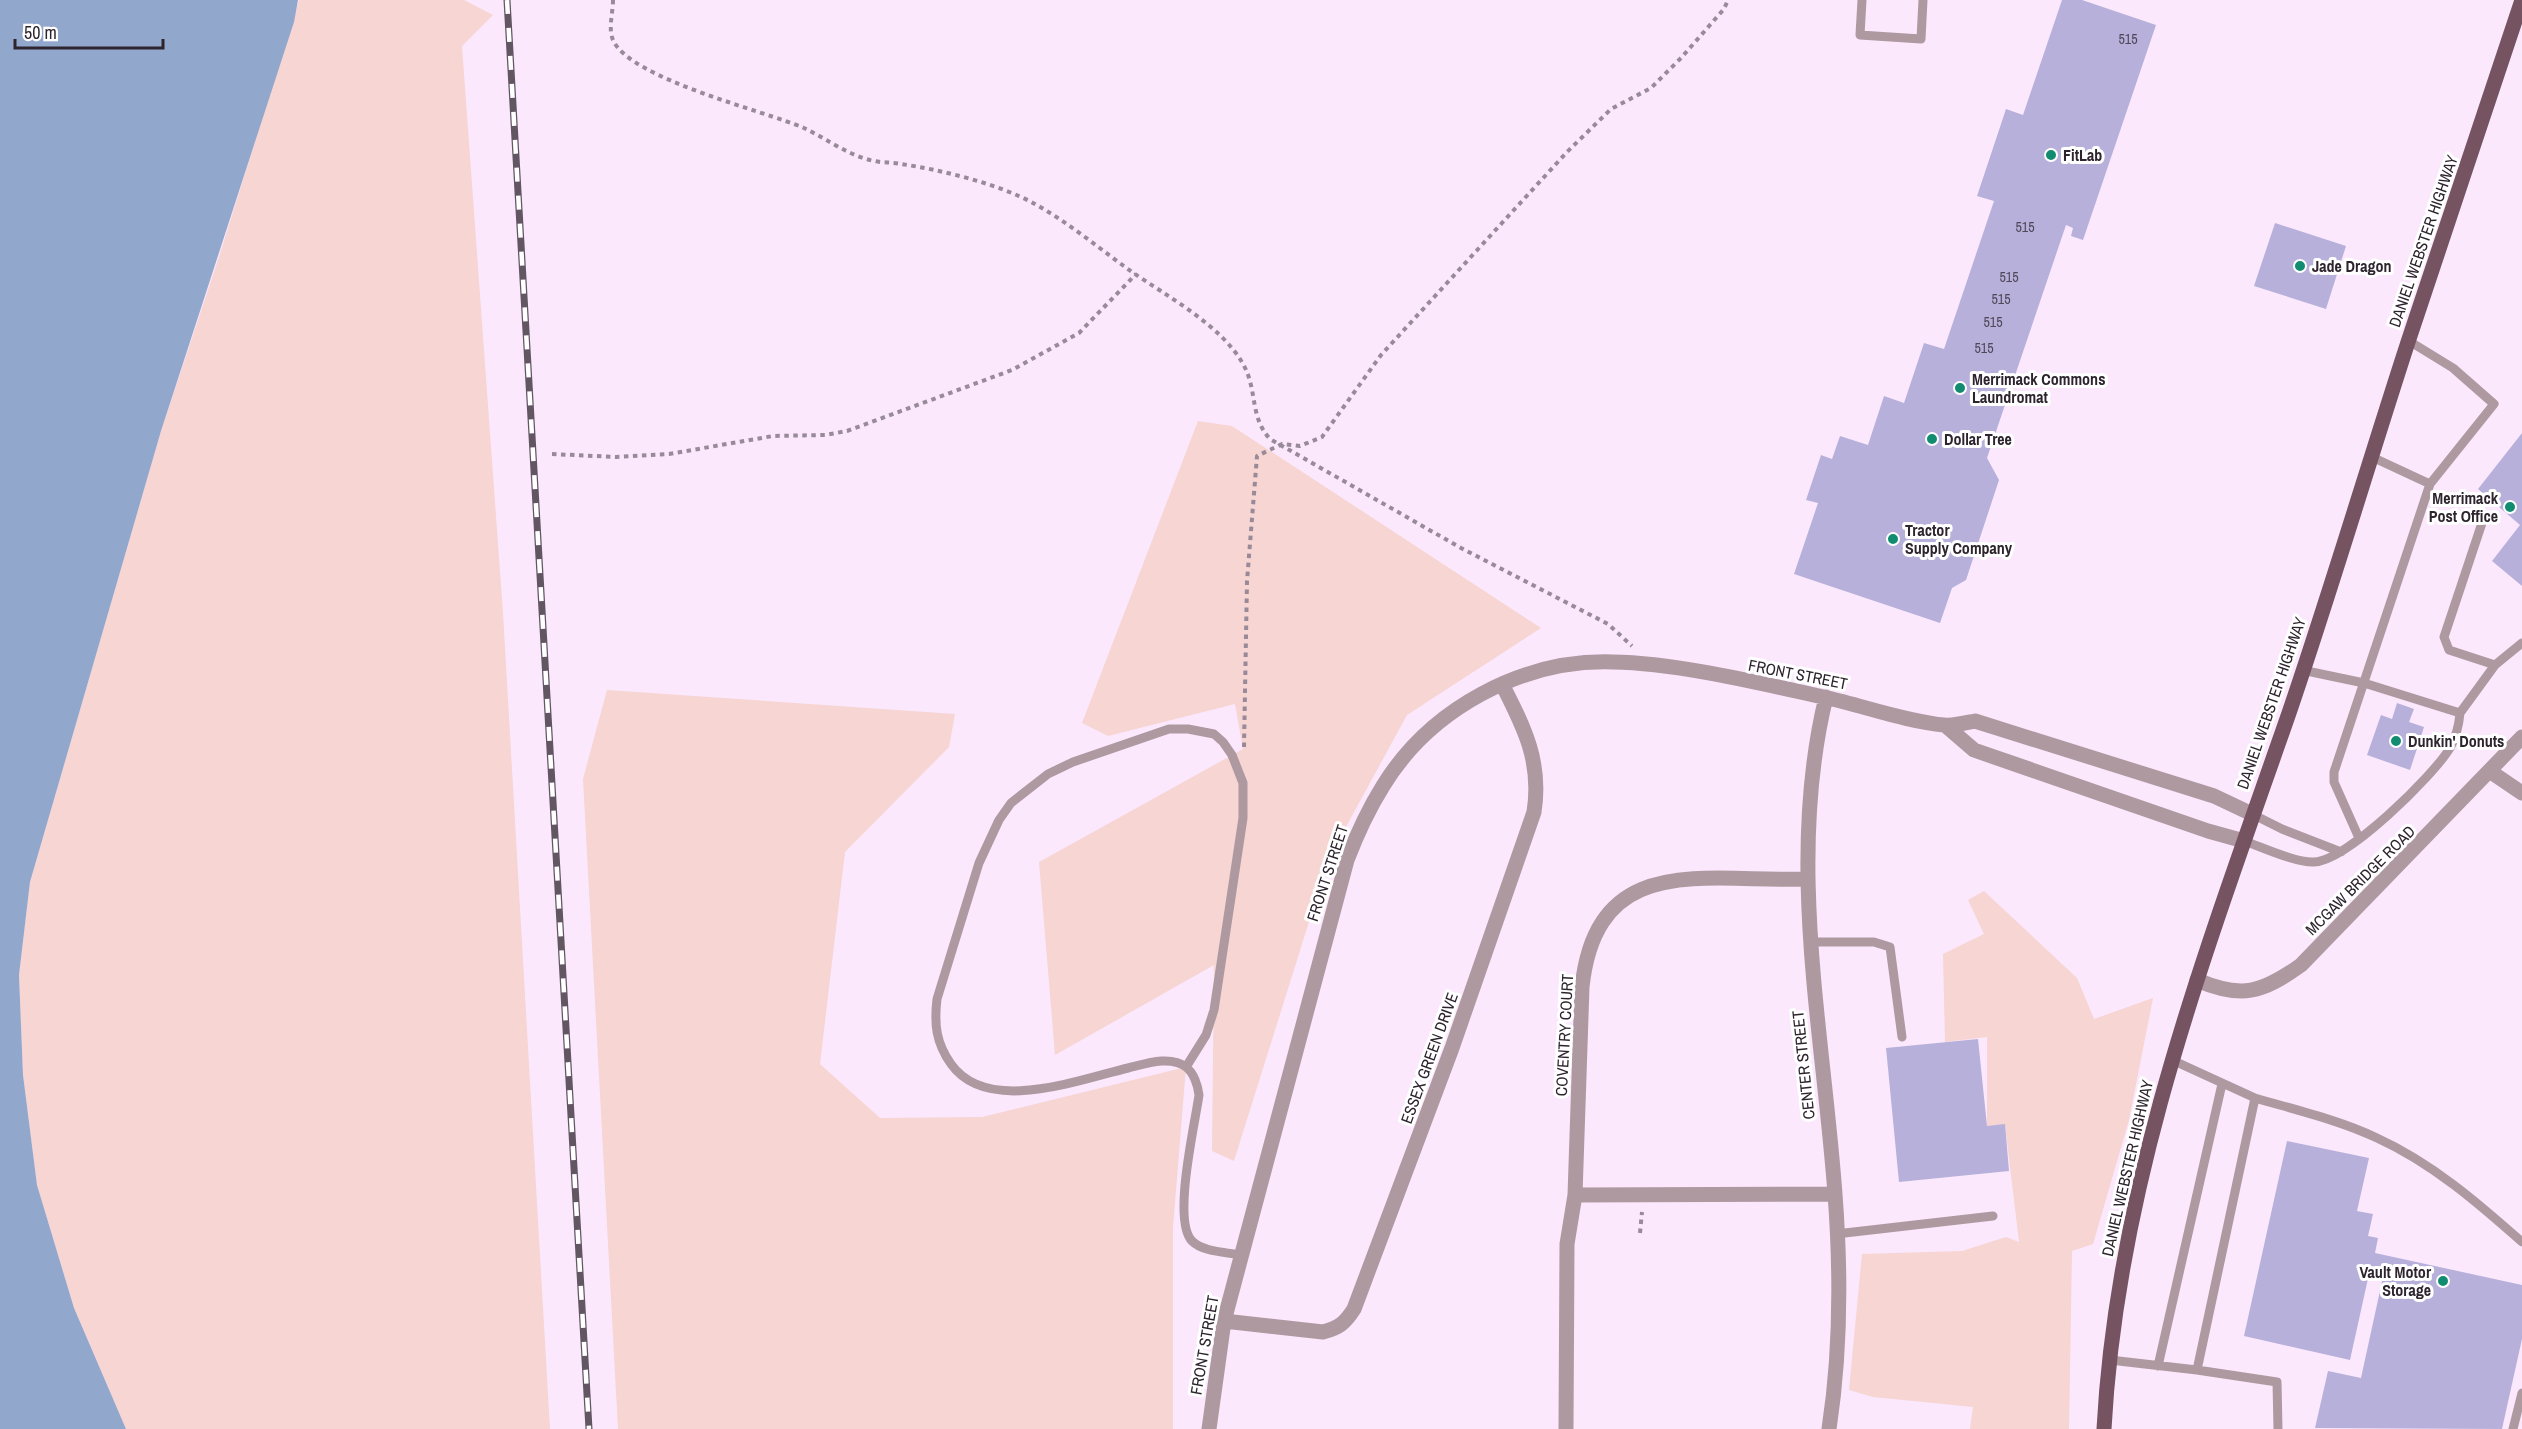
<svg xmlns="http://www.w3.org/2000/svg" width="2522" height="1429" font-family="'Archivo Narrow',sans-serif">
	<rect width="100%" height="100%" fill="#fbe8fd"/>
	<!-- green -->
	<path fill="#f6d5d2" d="M299,0H464L493,15L462,46L503,613L550,1429H126L74,1308L37,1185L23,1075L19,975L30,882L161,431L219,257Z
		M1198,421L1232,426L1541,628L1407,715L1329,858L1234,1161L1212,1151L1214,965L1055,1055L1039,862L1243,749L1235,704L1108,736L1082,723Z
		M607,690L955,714L949,747L845,852L820,1064L880,1118L982,1117L1186,1067L1173,1227V1429H618L583,779Z
		M1984,891L2077,978L2094,1019L2153,998L2129,1120L2093,1244L2072,1251L2069,1429H1970L1973,1407L1873,1397L1849,1390L1862,1254L1962,1251L2006,1237L2019,1242L2005,1125L1987,1126V1037L1945,1042L1943,954L1984,934L1968,900Z"/>
	<!-- water -->
	<path fill="#92a7cc" d="M0,0H298L294,22L161,431L30,882L19,975L23,1075L37,1185L74,1308L126,1429H0Z"/>
	<!-- building -->
	<path fill="#b7b0da" d="M2062,0H2082L2156,25L2083,240L2071,236L2073,228L2066,225L1987,458L1999,480L1966,580L1952,588L1940,623L1794,574L1818,503L1806,500L1821,455L1832,459L1840,436L1868,445L1884,396L1904,403L1924,343L1944,349L1994,201L1977,196L2006,109L2023,115Z
		M2275,223L2346,246L2326,309L2254,286Z
		M2522,433V586L2492,561L2520,525L2478,489Z
		M2397,703L2414,709L2409,722L2424,727L2410,770L2367,755L2381,715L2392,719Z
		M1978,1039L1987,1126L2005,1124L2009,1171L1899,1182L1886,1048Z
		M2287,1141L2369,1158L2357,1211L2373,1214L2368,1236L2378,1238L2375,1253L2522,1285V1339L2502,1429L2315,1428L2328,1371L2361,1378L2383,1277L2369,1274L2350,1360L2244,1336Z"/>
	<g fill="none" stroke-linecap="round" stroke-linejoin="round">
		<!-- path -->
		<path stroke="#988a99" stroke-width="4" stroke-dasharray="4.5 4.5" stroke-linecap="butt" d="M613,0C613,13 608,28 613,40C630,79 765,111 804,128C827,139 849,156 874,161C883,163 892,162 901,164C942,170 999,184 1035,204C1069,223 1100,249 1132,272C1167,296 1222,326 1243,364C1258,390 1249,416 1270,439L1461,548L1608,624L1632,646
			M552,454L616,457L669,454L773,436L825,435L847,431L1012,370L1079,333L1136,274
			M1244,747L1247,581L1257,456L1282,444L1300,446L1322,437L1381,355L1567,152L1611,109L1651,88L1681,58L1724,9L1728,0
			M1640,1233L1642,1212"/>
		<!-- service -->
		<path stroke="#ae99a1" stroke-width="9" d="M1862,0L1860,35L1921,39L1923,0
			M2372,457L2430,484L2494,404L2453,368L2409,341
			M2483,520L2444,637L2449,650L2495,665
			M2302,670L2364,683L2460,713L2495,665L2522,643
			M2252,814L2282,829L2341,852
			M2359,838L2334,782V772L2430,484
			M2244,841C2262,847 2296,863 2314,862C2347,861 2433,776 2450,748C2456,737 2459,725 2460,713
			M1811,942H1874L1890,947L1902,1037
			M1186,1067L1206,1035L1214,1010L1243,818V783L1232,755L1223,742L1214,734L1188,729H1169L1073,762L1048,774L1011,803L999,820L979,863L937,999C934,1024 936,1043 951,1064C987,1115 1078,1080 1128,1068C1145,1064 1170,1055 1186,1067C1194,1073 1198,1086 1199,1095C1195,1124 1172,1221 1192,1241C1203,1252 1226,1252 1240,1255
			M2255,1098C2296,1110 2339,1120 2377,1138C2432,1163 2478,1203 2522,1242
			M1836,1234L1993,1216
			M2110,1360L2197,1370L2255,1098L2172,1060
			M2158,1366L2222,1084
			M2197,1370L2277,1382L2278,1429
			M2513,1429L2522,1393"/>
		<!-- minor -->
		<path stroke="#ae99a1" stroke-width="15" d="M1826,697C1786,861 1823,1030 1835,1194C1841,1273 1841,1351 1829,1429
			M1945,725L1974,750L2208,831L2244,841
			M2491,772L2522,793
			M2197,980C2241,999 2262,993 2301,965L2522,737
			M1575,1195L1835,1194
			M1224,1321L1323,1332C1339,1328 1345,1323 1354,1309L1452,1048L1534,812C1542,762 1524,727 1502,684
			M1209,1429L1224,1321L1347,860C1357,834 1368,810 1383,786C1430,709 1522,659 1613,662C1679,663 1763,684 1828,698C1863,706 1909,722 1944,725C1953,726 1965,723 1975,721L2214,796L2252,814
			M1566,1429L1567,1244L1575,1195L1582,987C1597,849 1708,883 1808,879"/>
		<!-- primary -->
		<path stroke="#765361" stroke-width="15" d="M2104,1429C2117,1180 2208,946 2289,713C2331,590 2368,465 2408,342C2445,228 2485,114 2522,0"/>
		<defs>
			<path id="rail" d="M507,0L589,1429"/>
		</defs>
		<!-- rail casing -->
		<use href="#rail" stroke="#615662" stroke-width="7"/>
		<!-- rail -->
		<use href="#rail" stroke="#fff" stroke-width="4.5" stroke-dasharray="14" stroke-linecap="butt"/>
	</g>
	<!-- markers -->
	<g fill="#118c70" stroke="#fff" stroke-width="2">
		<circle cx="2051" cy="155" r="6"/>
		<circle cx="2300" cy="266" r="6"/>
		<circle cx="1960" cy="388" r="6"/>
		<circle cx="1932" cy="439" r="6"/>
		<circle cx="2510" cy="507" r="6"/>
		<circle cx="1893" cy="539" r="6"/>
		<circle cx="2396" cy="741" r="6"/>
		<circle cx="2443" cy="1281" r="6"/>
	</g>
	<g text-anchor="middle" dominant-baseline="central" stroke-width="6" stroke-linejoin="round" paint-order="stroke">
		<!-- number labels -->
		<g font-size="14" fill="#504759">
			<text x="2128" y="39">515</text>
			<text x="2025" y="227">515</text>
			<text x="2009" y="277">515</text>
			<text x="2001" y="299">515</text>
			<text x="1993" y="322">515</text>
			<text x="1984" y="348">515</text>
		</g>
		<!-- poi labels -->
		<g font-size="16" font-weight="bold" fill="#2d242e" stroke="#fff" text-anchor="start">
			<text x="2063" y="155">FitLab</text>
			<text x="2312" y="266">Jade Dragon</text>
			<text x="1972" y="379">Merrimack Commons<tspan x="1972" dy="18">Laundromat</tspan></text>
			<text x="1944" y="439">Dollar Tree</text>
			<text x="2498" y="498" text-anchor="end">Merrimack<tspan x="2498" dy="18">Post Office</tspan></text>
			<text x="1905" y="530">Tractor<tspan x="1905" dy="18">Supply Company</tspan></text>
			<text x="2408" y="741">Dunkin' Donuts</text>
			<text x="2431" y="1272" text-anchor="end">Vault Motor<tspan x="2431" dy="18">Storage</tspan></text>
		</g>
		<!-- street labels -->
		<g font-size="16" fill="#2d242e" stroke="#fff">
			<text transform="translate(2423 241) rotate(-71)">DANIEL WEBSTER HIGHWAY</text>
			<text transform="translate(1798 674) rotate(11)">FRONT STREET</text>
			<text transform="translate(2271 703) rotate(-71)">DANIEL WEBSTER HIGHWAY</text>
			<text transform="translate(1327 873) rotate(-72)">FRONT STREET</text>
			<text transform="translate(2360 880) rotate(-45)">MCGAW BRIDGE ROAD</text>
			<text transform="translate(1564 1035) rotate(-87)">COVENTRY COURT</text>
			<text transform="translate(1429 1058) rotate(-70)">ESSEX GREEN DRIVE</text>
			<text transform="translate(1803 1065) rotate(-96)">CENTER STREET</text>
			<text transform="translate(2127 1168) rotate(-77)">DANIEL WEBSTER HIGHWAY</text>
			<text transform="translate(1204 1345) rotate(-80)">FRONT STREET</text>
		</g>
	</g>
	<!-- scale -->
	<path d="M15 39v9h148v-9" fill="none" stroke="#2d242e" stroke-width="3"/>
	<text x="24" y="39" font-size="18" fill="#2d242e" stroke="#ffffff" stroke-width="4.5" paint-order="stroke">50 m</text>
</svg>
